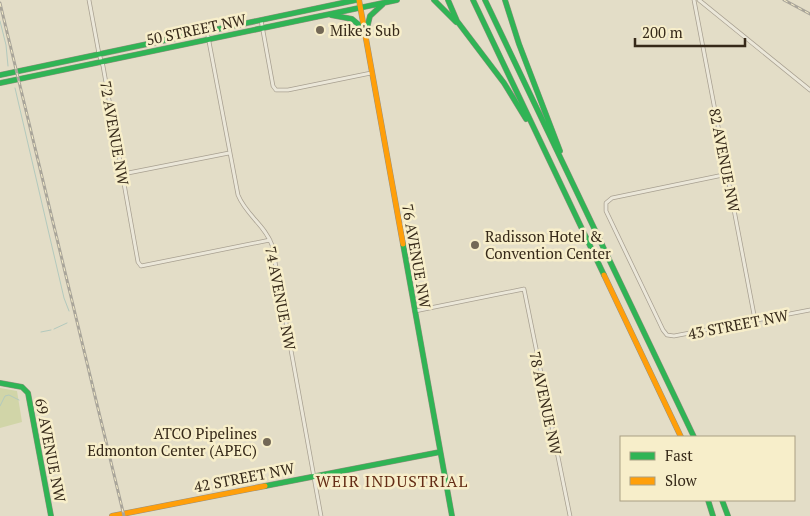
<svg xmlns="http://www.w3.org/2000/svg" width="810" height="516" font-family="'PT Serif',serif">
	<rect width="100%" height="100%" fill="#e3ddc7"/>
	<!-- green -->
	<path fill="#d1d5a8" d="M0,388L17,391L22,422L0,428Z"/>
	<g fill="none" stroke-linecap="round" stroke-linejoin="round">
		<!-- stream -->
		<path stroke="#b3c9bd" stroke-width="1" d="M0,21L6,45L8,66
			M15,88L64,298L69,311
			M54,329L67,323
			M41,332L51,330
			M0,406L5,396L9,395L19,400"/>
		<defs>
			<path id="street" d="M89,0L99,54L103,66L138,262L141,266L270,240
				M694,0L755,320
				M699,0L810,90
				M261,20L273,86L276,90H288L371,73
				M207,31L238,195C246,215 265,225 272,245L321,516
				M123,174L229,153
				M728,174L612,198L606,203V211L663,330L667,335L674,336L810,310
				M415,311L524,289L570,516"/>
			<path id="fast" d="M434,0L456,22
				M448,0L457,21L504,83L526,119
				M473,0L604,275
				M485,0L694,437
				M505,0L519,44L560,151
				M331,15L352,19L364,29
				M366,32L370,16L383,4
				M0,75L356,0
				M0,83L397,0
				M403,244L452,516
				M0,383L22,387L28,393L51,516
				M265,486L440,452
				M708,500L713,516
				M722,500L728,516"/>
			<path id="slow" d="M359,0L403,244
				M604,275L681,437
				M112,516L265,486"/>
		</defs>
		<!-- street casing -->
		<use href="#street" stroke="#a8a091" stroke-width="4.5"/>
		<!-- fast casing -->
		<use href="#fast" stroke="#979081" stroke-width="6"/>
		<!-- slow casing -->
		<use href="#slow" stroke="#979081" stroke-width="6"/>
		<!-- street -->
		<use href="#street" stroke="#ebe7d9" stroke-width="3"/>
		<!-- fast -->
		<use href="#fast" stroke="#30b455" stroke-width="5"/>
		<!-- slow -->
		<use href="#slow" stroke="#ff9f0a" stroke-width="5"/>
		<defs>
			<path id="rail" d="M784,0L810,14
				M0,3L124,516"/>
		</defs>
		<!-- rail casing -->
		<use href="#rail" stroke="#a9a59a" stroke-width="3"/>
		<!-- rail -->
		<use href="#rail" stroke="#f7eeca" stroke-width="1" stroke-dasharray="4" stroke-linecap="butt"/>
	</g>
	<!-- markers -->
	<g fill="#736856" stroke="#f7eeca" stroke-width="2">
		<circle cx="320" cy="30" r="5"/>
		<circle cx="475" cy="245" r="5"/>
		<circle cx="267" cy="442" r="5"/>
	</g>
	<g text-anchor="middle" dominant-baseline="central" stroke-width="5" stroke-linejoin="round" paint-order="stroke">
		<!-- street labels -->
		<g font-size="15" fill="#362919" stroke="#f7eeca">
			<text transform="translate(196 29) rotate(-12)">50 STREET NW</text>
			<text transform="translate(115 133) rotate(80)">72 AVENUE NW</text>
			<text transform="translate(725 160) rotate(79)">82 AVENUE NW</text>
			<text transform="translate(417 256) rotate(80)">76 AVENUE NW</text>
			<text transform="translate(281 298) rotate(79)">74 AVENUE NW</text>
			<text transform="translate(738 324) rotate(-11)">43 STREET NW</text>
			<text transform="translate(546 403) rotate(78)">78 AVENUE NW</text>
			<text transform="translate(51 450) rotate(79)">69 AVENUE NW</text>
			<text transform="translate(244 477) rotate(-11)">42 STREET NW</text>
		</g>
		<!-- poi labels -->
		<g font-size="15" fill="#362919" stroke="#f7eeca" text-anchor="start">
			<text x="330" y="30">Mike's Sub</text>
			<text x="485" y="236">Radisson Hotel &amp;<tspan x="485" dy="17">Convention Center</tspan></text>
			<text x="257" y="433" text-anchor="end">ATCO Pipelines<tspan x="257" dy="17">Edmonton Center (APEC)</tspan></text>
		</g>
		<!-- neighbourhood labels -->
		<g font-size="16" letter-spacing="1" fill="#652d16" stroke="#f7eeca">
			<text x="392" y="481">WEIR INDUSTRIAL</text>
		</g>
	</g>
	<!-- legend -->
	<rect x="620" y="436" width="175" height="65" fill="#f7eeca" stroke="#aa9f83"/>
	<rect x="630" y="452" width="25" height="8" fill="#30b455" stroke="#aa9f83"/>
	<text x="665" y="461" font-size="15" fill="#362919">Fast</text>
	<rect x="630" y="477" width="25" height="8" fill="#ff9f0a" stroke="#aa9f83"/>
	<text x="665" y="486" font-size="15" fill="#362919">Slow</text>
	<!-- scale -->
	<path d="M635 38v8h110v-8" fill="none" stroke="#362919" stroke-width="2.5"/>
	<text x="642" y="38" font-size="15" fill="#362919" stroke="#f7eeca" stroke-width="4" paint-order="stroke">200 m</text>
</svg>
